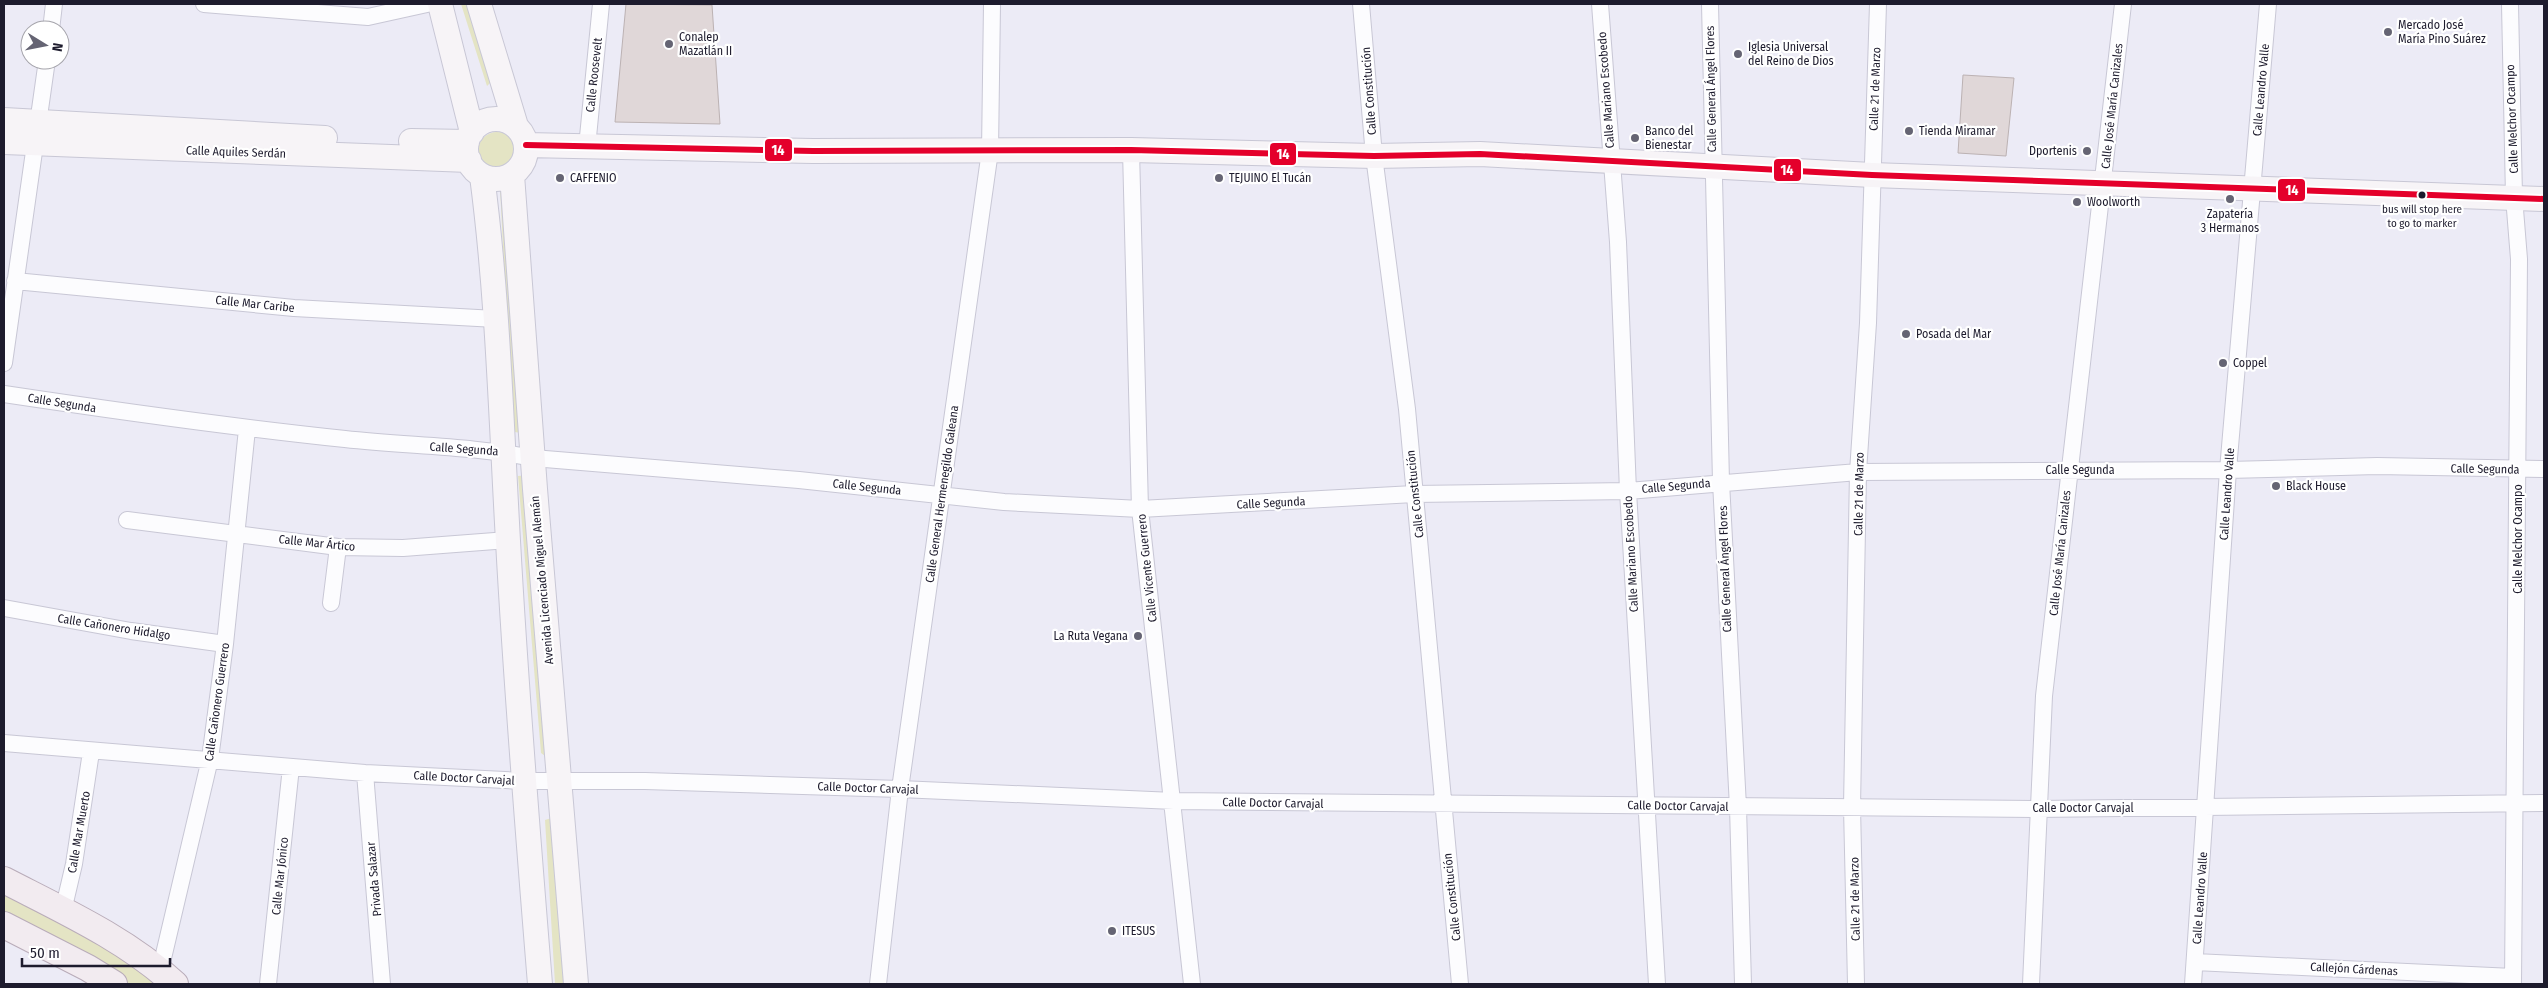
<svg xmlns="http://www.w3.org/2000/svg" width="2548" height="988" font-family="'Fira Sans Condensed',sans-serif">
	<rect width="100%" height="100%" fill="#ecebf6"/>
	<!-- green -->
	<path fill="#e4e4c4" d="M461,4H469L492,81L487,86Z
		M478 151a19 19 0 1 1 38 0a19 19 0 1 1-38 0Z
		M500,188H509L523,433L514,432L512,425Z
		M529,475L548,758L541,753L518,476Z
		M558,816L568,984H555L545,820Z
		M4,886L166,984H129L118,976L4,916Z"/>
	<!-- building -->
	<path fill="#e0d7d8" stroke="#bcb2b3" d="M626,4L712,5L720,124L615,122Z
		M1963,75L2014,78L2006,156L1958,153Z"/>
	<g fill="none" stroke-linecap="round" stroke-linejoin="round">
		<defs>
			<path id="street" d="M204,4L368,17L427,4
				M1361,4L1374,156L1407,409L1460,984
				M1600,4L1618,242L1628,491L1657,984
				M1710,4L1721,482L1738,807L1743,984
				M2510,4L2514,197L2519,259L2513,984
				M51,30L54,4
				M587,147L601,4
				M1131,150L1140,509L1192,984
				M15,281L294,308L496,319
				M4,363L47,60
				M4,394C117,411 231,427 345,439C408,446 472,446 533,458L799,480L1004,502L1140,509L1414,494L1628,491L1858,472L2228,470L2377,466L2544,469
				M127,520L338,547L403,548L508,540
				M331,603L338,547
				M4,608L131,631L225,644
				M4,743L365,773L523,781H645L900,789L1174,801L2037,809L2544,803
				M365,773L382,984
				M63,911L74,864L91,752
				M2195,962L2513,977
				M160,971L210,759L225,644L247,429
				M268,984L291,767
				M878,984L900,789L990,151L992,4
				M1856,984L1852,807L1858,472L1868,323L1878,4
				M2031,984L2044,696L2123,4
				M2193,984L2228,470L2268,4"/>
			<path id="secondary" d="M440,4L472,132
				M479,4L516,126
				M466 149a30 30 0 1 1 60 0a30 30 0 1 1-60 0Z
				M4,120L325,138
				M411,141L467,142
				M4,142L469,160
				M526,145L813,151L1131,150L1374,156L1480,154L1872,175L2544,199
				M512,175L535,489L576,984
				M482,176C498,297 501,419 508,541C516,689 528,837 540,984"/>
			<path id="primary" d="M4,880C62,910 126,939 175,984
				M4,925L88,968L114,984"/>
		</defs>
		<!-- street casing -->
		<use href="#street" stroke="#c8c7d5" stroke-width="18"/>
		<!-- secondary casing -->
		<use href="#secondary" stroke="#c8c7d5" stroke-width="26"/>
		<!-- primary casing -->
		<use href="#primary" stroke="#b9acb9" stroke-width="28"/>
		<!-- street -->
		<use href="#street" stroke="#fcfcfe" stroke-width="16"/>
		<!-- secondary -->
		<use href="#secondary" stroke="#f7f4f7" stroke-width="24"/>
		<!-- primary -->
		<use href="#primary" stroke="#f2ebf0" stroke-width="26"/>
		<defs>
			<path id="bus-1" d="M526,145L813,151L1131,150L1374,156L1480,154L1872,175L2544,199"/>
		</defs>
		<!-- bus-1 casing -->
		<use href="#bus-1" stroke="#fff" stroke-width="10"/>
		<!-- bus-1 -->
		<use href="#bus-1" stroke="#e4002b" stroke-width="6"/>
	</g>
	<!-- markers -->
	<g fill="#656473" stroke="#fff" stroke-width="2">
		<circle cx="2388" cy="32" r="5"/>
		<circle cx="669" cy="44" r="5"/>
		<circle cx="1738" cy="54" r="5"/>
		<circle cx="1909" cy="131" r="5"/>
		<circle cx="1635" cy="138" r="5"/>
		<circle cx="2087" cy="151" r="5"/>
		<circle cx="560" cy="178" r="5"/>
		<circle cx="1219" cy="178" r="5"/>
		<circle cx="2230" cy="199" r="5"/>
		<circle cx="2077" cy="202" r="5"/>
		<circle cx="1906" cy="334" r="5"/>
		<circle cx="2223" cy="363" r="5"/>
		<circle cx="2276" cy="486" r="5"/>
		<circle cx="1138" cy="636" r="5"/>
		<circle cx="1112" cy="931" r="5"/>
	</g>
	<circle fill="#1d1b2d" stroke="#fff" stroke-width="2" cx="2422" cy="195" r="4.5"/>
	<g text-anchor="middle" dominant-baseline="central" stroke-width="4.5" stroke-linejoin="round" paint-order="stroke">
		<!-- bus labels -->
		<g font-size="11" fill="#1d1b2d" stroke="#fff">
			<text x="2422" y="209">bus will stop here<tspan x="2422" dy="14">to go to marker</tspan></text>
		</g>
		<!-- poi labels -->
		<g font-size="12" fill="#1d1b2d" stroke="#fff" text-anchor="start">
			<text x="2398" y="25">Mercado José<tspan x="2398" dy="14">María Pino Suárez</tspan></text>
			<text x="679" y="37">Conalep<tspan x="679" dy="14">Mazatlán II</tspan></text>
			<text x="1748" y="47">Iglesia Universal<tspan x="1748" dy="14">del Reino de Dios</tspan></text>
			<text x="1645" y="131">Banco del<tspan x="1645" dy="14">Bienestar</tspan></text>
			<text x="1919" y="131">Tienda Miramar</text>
			<text x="2077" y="151" text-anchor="end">Dportenis</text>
			<text x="570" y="178">CAFFENIO</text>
			<text x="1229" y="178">TEJUINO El Tucán</text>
			<text x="2087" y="202">Woolworth</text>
			<text x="2230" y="214" text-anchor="middle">Zapatería<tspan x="2230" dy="14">3 Hermanos</tspan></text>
			<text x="1916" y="334">Posada del Mar</text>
			<text x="2233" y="363">Coppel</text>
			<text x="2286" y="486">Black House</text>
			<text x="1128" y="636" text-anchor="end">La Ruta Vegana</text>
			<text x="1122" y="931">ITESUS</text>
		</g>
		<!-- street labels -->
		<g font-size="12" fill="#1d1b2d" stroke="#fff">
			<text transform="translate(594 75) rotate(-84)">Calle Roosevelt</text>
			<text transform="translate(1711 89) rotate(-91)">Calle General Ángel Flores</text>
			<text transform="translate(1875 89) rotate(-88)">Calle 21 de Marzo</text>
			<text transform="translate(1606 90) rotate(-94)">Calle Mariano Escobedo</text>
			<text transform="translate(2261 90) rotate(-85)">Calle Leandro Valle</text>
			<text transform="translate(1369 91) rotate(-94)">Calle Constitución</text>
			<text transform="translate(2112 106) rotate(-84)">Calle José María Canizales</text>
			<text transform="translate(2512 119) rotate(-92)">Calle Melchor Ocampo</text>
			<text transform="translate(236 152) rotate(2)">Calle Aquiles Serdán</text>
			<text transform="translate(255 304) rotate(6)">Calle Mar Caribe</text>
			<text transform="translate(62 403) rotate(9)">Calle Segunda</text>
			<text transform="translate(464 449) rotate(4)">Calle Segunda</text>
			<text transform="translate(2485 469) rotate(1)">Calle Segunda</text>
			<text x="2080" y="470">Calle Segunda</text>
			<text transform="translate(1676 486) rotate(-5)">Calle Segunda</text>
			<text transform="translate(867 487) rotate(6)">Calle Segunda</text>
			<text transform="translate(942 494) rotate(-82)">Calle General Hermenegildo Galeana</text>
			<text transform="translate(1415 494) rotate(-96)">Calle Constitución</text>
			<text transform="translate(1859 494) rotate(-89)">Calle 21 de Marzo</text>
			<text transform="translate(2227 494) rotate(-86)">Calle Leandro Valle</text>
			<text transform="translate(1271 503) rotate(-3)">Calle Segunda</text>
			<text transform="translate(2518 539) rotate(-90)">Calle Melchor Ocampo</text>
			<text transform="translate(317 543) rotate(6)">Calle Mar Ártico</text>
			<text transform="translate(2060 553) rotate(-84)">Calle José María Canizales</text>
			<text transform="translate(1631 554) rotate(-93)">Calle Mariano Escobedo</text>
			<text transform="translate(1147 568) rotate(-96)">Calle Vicente Guerrero</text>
			<text transform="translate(1725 569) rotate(-92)">Calle General Ángel Flores</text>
			<text transform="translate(542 580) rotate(-95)">Avenida Licenciado Miguel Alemán</text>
			<text transform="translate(114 627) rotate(9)">Calle Cañonero Hidalgo</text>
			<text transform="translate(217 702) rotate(-82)">Calle Cañonero Guerrero</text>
			<text transform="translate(464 778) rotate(3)">Calle Doctor Carvajal</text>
			<text transform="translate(868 788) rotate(2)">Calle Doctor Carvajal</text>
			<text transform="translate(1273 803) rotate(1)">Calle Doctor Carvajal</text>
			<text transform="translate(1678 806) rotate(1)">Calle Doctor Carvajal</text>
			<text x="2083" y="808">Calle Doctor Carvajal</text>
			<text transform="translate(79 832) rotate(-80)">Calle Mar Muerto</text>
			<text transform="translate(280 876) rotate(-84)">Calle Mar Jónico</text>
			<text transform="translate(374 879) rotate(-95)">Privada Salazar</text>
			<text transform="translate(1452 897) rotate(-96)">Calle Constitución</text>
			<text transform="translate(2200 898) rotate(-86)">Calle Leandro Valle</text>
			<text transform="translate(1855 899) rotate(-91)">Calle 21 de Marzo</text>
			<text transform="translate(2354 969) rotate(3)">Callejón Cárdenas</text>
		</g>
	</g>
	<g stroke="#fff" stroke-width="2">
		<rect x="764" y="138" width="29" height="24" rx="5" fill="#e4002b"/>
		<rect x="1269" y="142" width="28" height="24" rx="5" fill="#e4002b"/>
		<rect x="1773" y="158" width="29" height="24" rx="5" fill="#e4002b"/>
		<rect x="2277" y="178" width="29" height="24" rx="5" fill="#e4002b"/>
	</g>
	<g font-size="14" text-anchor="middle" font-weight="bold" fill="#fff">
		<text x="778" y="155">14</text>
		<text x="1283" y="159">14</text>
		<text x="1787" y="175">14</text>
		<text x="2292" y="195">14</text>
	</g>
	<!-- border -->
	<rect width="2548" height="988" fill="none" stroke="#1d1b2d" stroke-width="10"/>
	<!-- north arrow -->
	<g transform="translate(45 45) rotate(100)"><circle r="24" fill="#ffffff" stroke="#a5a4ab"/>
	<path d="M0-4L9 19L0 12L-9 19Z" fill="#656473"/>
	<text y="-8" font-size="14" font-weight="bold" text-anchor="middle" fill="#1d1b2d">N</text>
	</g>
	<!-- scale -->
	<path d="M22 958v8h148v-8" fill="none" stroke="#1d1b2d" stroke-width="2.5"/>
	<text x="30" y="958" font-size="15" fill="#1d1b2d" stroke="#ffffff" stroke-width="4" paint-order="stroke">50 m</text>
</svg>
